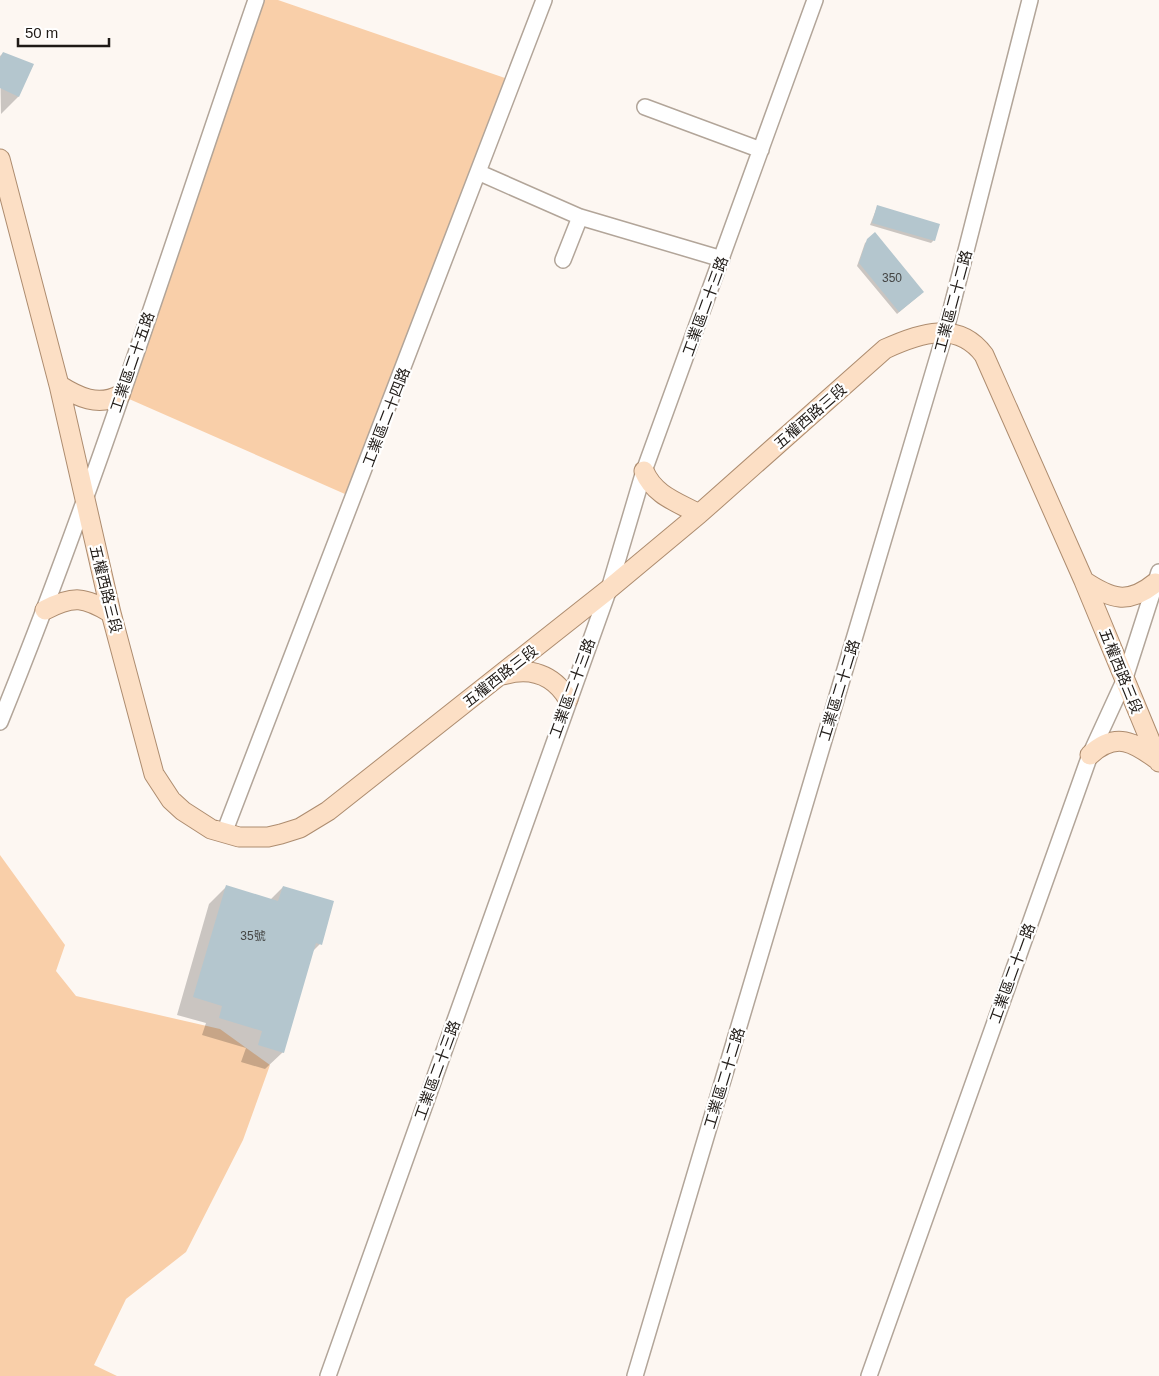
<svg xmlns="http://www.w3.org/2000/svg" width="1159" height="1376" font-family="Arial,'Noto Sans TC',sans-serif">
	<rect width="100%" height="100%" fill="#fdf7f2"/>
	<!-- green -->
	<path fill="#f9cfa9" d="M256,0H278L514,81L354,498L120,395Z
		M0,855L65,945L56,971L76,996L220,1029L270,1065L243,1140L186,1252L126,1299L94,1365L117,1376H0Z"/>
	<!-- shadow -->
	<path fill="#0003" d="M3,53L33,65L18,97L1,114L0,56Z
		M877,207L934,240L931,243L870,225Z
		M875,234L921,294L897,314L857,266L865,243Z
		M226,887L270,900L283,887L320,944L312,952L283,1052L265,1069L241,1062L246,1048L202,1035L206,1023L177,1015L209,904Z"/>
	<!-- building -->
	<path fill="#b4c6ce" d="M3,52L34,64L19,97L0,88V58Z
		M877,205L940,224L935,241L872,223Z
		M875,232L924,292L899,312L859,263L867,239Z
		M226,885L278,901L283,886L334,901L322,945L316,943L284,1053L258,1045L262,1031L219,1018L222,1006L193,997Z"/>
	<g fill="none" stroke-linecap="round" stroke-linejoin="round">
		<defs>
			<path id="minor" d="M645,107L761,150
				M480,173L580,217L722,259
				M563,260L580,217
				M0,722C96,486 173,241 256,0
				M224,833L544,0
				M328,1376L609,589L644,471L815,0
				M635,1376L945,333L1030,0
				M869,1376L1090,755L1124,681L1159,572"/>
			<path id="major" d="M0,159L59,385L111,613L154,774L171,800L183,811L211,829L239,837H268L281,834L300,828L328,811L609,589L699,514L885,349C920,333 958,320 984,355L1084,581L1159,762
				M59,385C78,397 98,407 120,395
				M644,471C654,495 677,502 699,514
				M1084,581C1111,599 1128,605 1155,583
				M45,610C74,595 84,597 111,613
				M503,675C530,667 553,674 568,699
				M1090,755C1116,731 1134,742 1159,761"/>
		</defs>
		<!-- minor casing -->
		<use href="#minor" stroke="#b2a599" stroke-width="18"/>
		<!-- major casing -->
		<use href="#major" stroke="#ad8c6f" stroke-width="21"/>
		<!-- minor -->
		<use href="#minor" stroke="#fff" stroke-width="15"/>
		<!-- major -->
		<use href="#major" stroke="#fcdfc5" stroke-width="19"/>
	</g>
	<g text-anchor="middle" dominant-baseline="central" stroke-width="4.5" stroke-linejoin="round" paint-order="stroke">
		<!-- number labels -->
		<g font-size="12" fill="#444544">
			<text x="892" y="278">350</text>
			<text x="253" y="936">35號</text>
		</g>
		<!-- street labels -->
		<g font-size="15" fill="#1f1a16" stroke="#fff">
			<text transform="translate(953 301) rotate(-75)">工業區二十二路</text>
			<text transform="translate(705 306) rotate(-70)">工業區二十三路</text>
			<text transform="translate(132 362) rotate(-71)">工業區二十五路</text>
			<text transform="translate(810 416) rotate(-41)">五權西路三段</text>
			<text transform="translate(386 417) rotate(-69)">工業區二十四路</text>
			<text transform="translate(106 589) rotate(76)">五權西路三段</text>
			<text transform="translate(1121 671) rotate(68)">五權西路三段</text>
			<text transform="translate(500 676) rotate(-38)">五權西路三段</text>
			<text transform="translate(572 688) rotate(-70)">工業區二十三路</text>
			<text transform="translate(839 690) rotate(-73)">工業區二十二路</text>
			<text transform="translate(1012 973) rotate(-70)">工業區二十一路</text>
			<text transform="translate(437 1070) rotate(-70)">工業區二十三路</text>
			<text transform="translate(724 1078) rotate(-73)">工業區二十二路</text>
		</g>
	</g>
	<!-- scale -->
	<path d="M18 38v8h91v-8" fill="none" stroke="#1f1a16" stroke-width="2.5"/>
	<text x="25" y="38" font-size="15" fill="#1f1a16" stroke="#ffffff" stroke-width="4" paint-order="stroke">50 m</text>
</svg>
